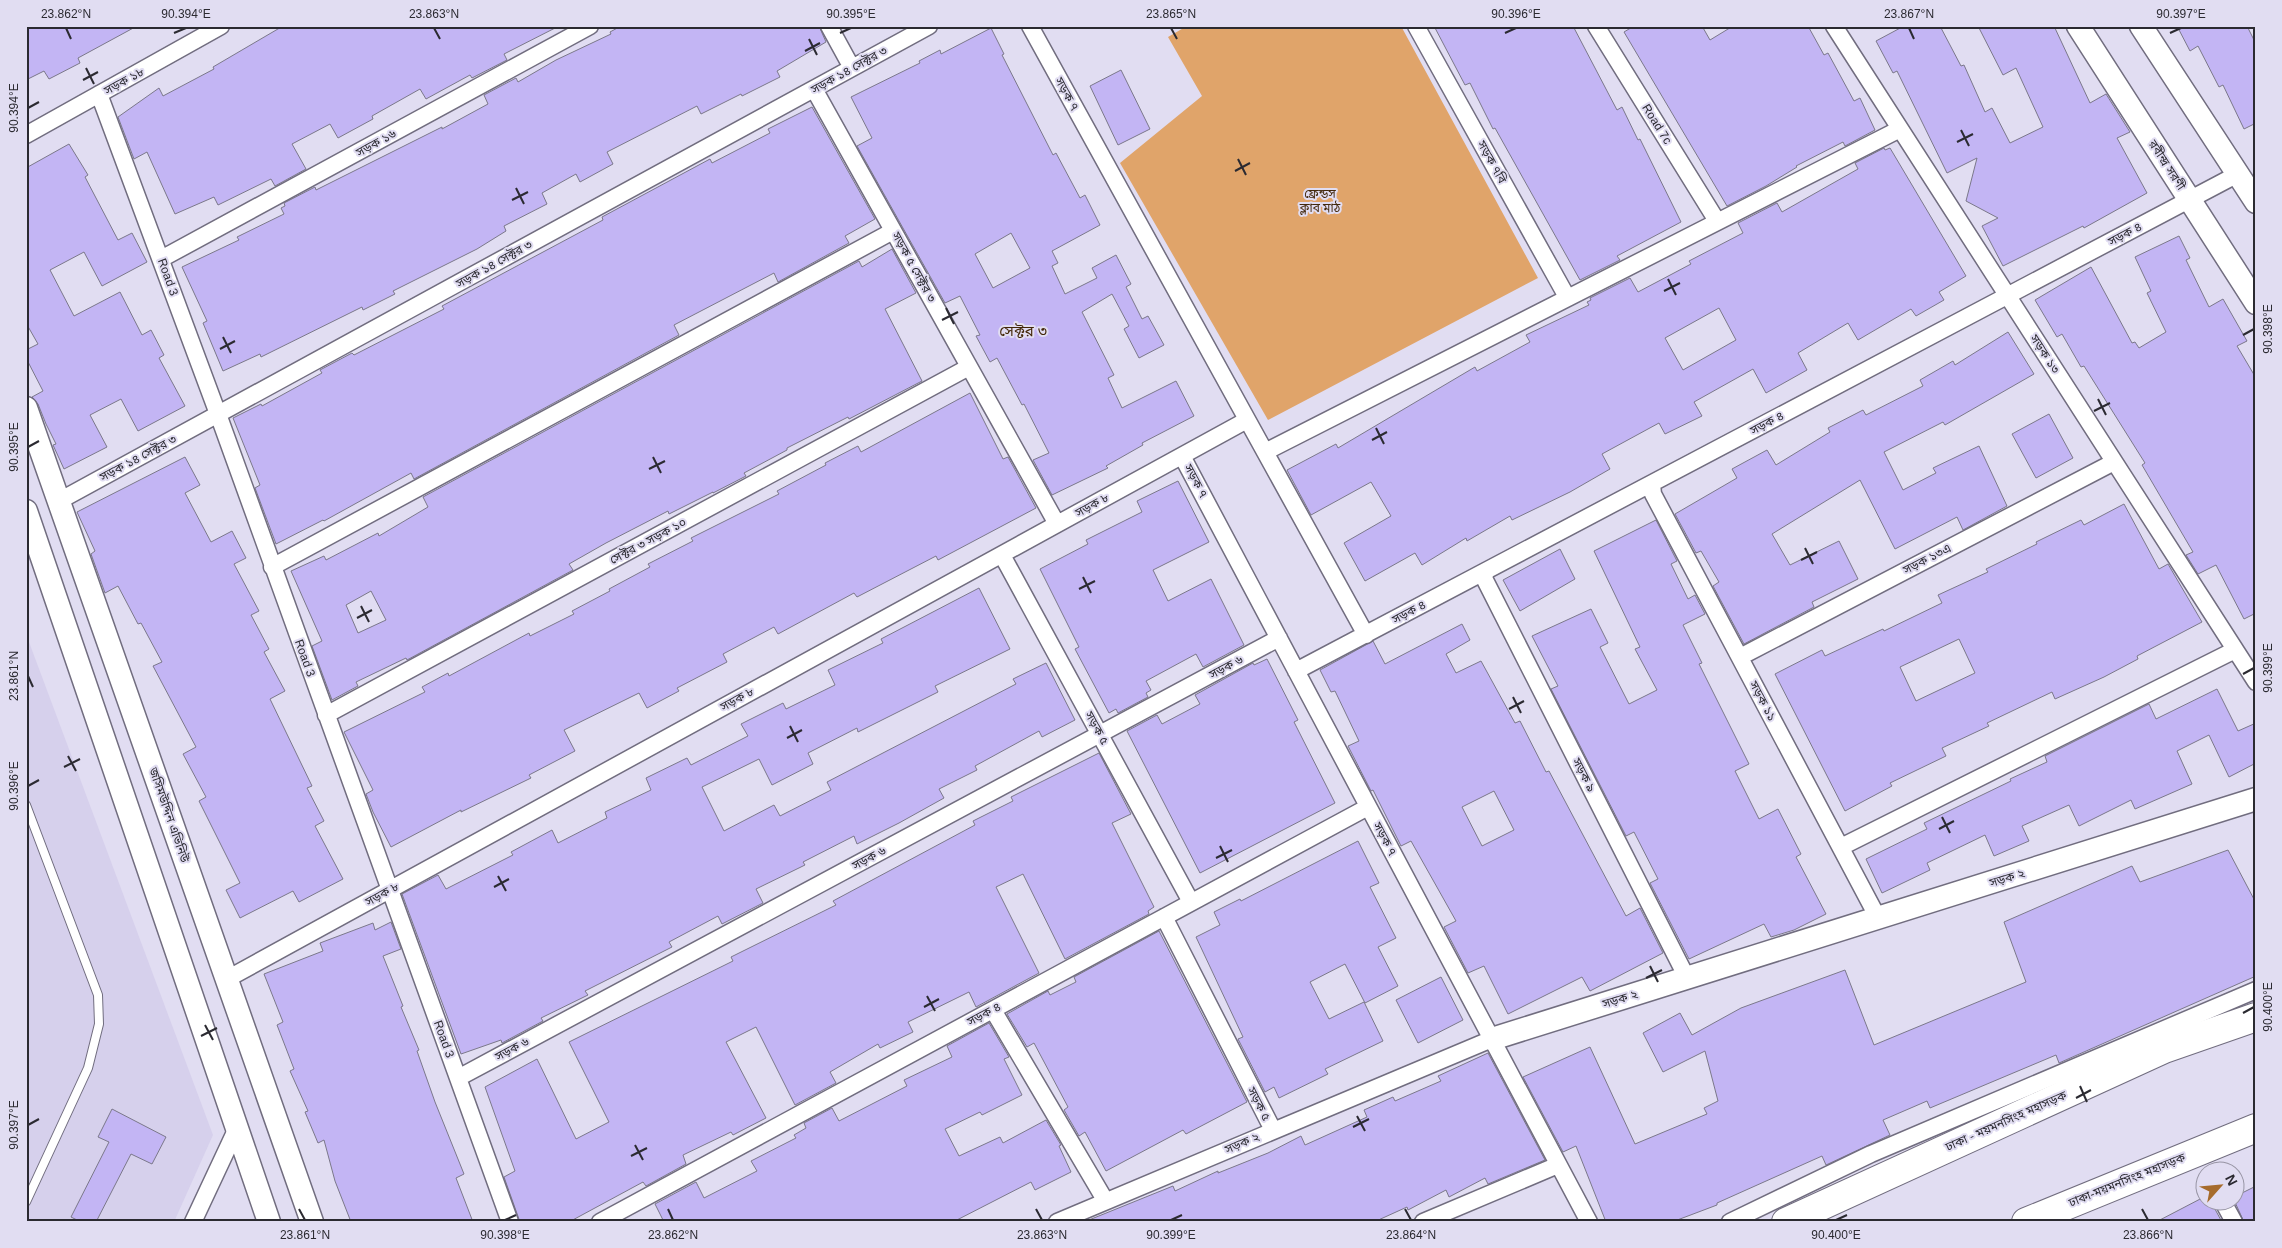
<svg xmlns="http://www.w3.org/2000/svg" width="2282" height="1248" font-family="Helvetica,'Noto Sans Bengali',sans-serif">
	<rect width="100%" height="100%" fill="#e1ddf2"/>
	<!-- built -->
	<path fill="#d6d0ec" d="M26,634L213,1135L174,1222H26Z"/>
	<!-- green -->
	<path fill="#e0a46a" d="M1187,26H1401L1538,278L1268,420L1120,163L1202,96L1168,37Z"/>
	<!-- building -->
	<path fill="#c3b5f4" stroke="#7b788a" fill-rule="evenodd" d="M26,26H137L78,58L80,63L49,79L44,71L26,80Z
		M283,26H559L504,54L507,60L472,78L470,75L426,99L420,89L372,116L373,119L338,138L330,124L292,144L306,169L275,186L271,179L218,205L214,197L175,214L147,152L134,159L118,117L159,88L163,96L214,69L213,67Z
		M621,26H819L826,42L777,71L780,77L742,96L741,94L701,114L697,106L607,152L613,164L580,182L576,174L542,193L547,204L504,226L506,231L477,249L393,291L395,294L363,310L362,307L261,357L260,354L223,371L203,323L207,321L182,267L239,240L237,237L284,214L281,208L285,206L284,203L315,187L316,190L442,127V129L488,104L484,95L516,78L518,82L556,60L611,34L610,32Z
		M1434,26H1573L1617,110L1622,107L1638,140L1640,139L1681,222L1617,256L1620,260L1580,280L1495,128L1493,129L1470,83L1465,85Z
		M1634,26H1702L1710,40L1733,26H1808L1824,55L1828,53L1854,101L1860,98L1875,130L1845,146L1843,142L1796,166L1797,167L1766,186L1727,206L1624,32Z
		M1904,26H1940L1961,66L1964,65L1985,112L1992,108L2010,143L2043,127L2016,68L2003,75L1978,26H2054L2090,103L2106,94L2130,132L2117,138L2147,193L2084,228L2083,226L2003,266L1982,226L1998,218L1966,201L1977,158L1947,173L1897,71L1893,73L1876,41Z
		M2177,26H2247L2256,44V123L2244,129L2223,85L2219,87L2198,46L2190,51Z
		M991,28L1004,54L1002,55L1053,155L1056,153L1080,198L1085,195L1100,225L1052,251L1058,263L1052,266L1065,294L1097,278L1092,268L1116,255L1131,284L1126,287L1142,319L1148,316L1164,345L1139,358L1124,329L1129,326L1112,294L1082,312L1114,375L1108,378L1122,408L1176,381L1194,416L1142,443L1143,445L1106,466L1108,468L1052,495L1033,460L1049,453L1024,404L1022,405L997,358L990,362L976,336L980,335L960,296L945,303L857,146L872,138L851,97L920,63L919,61L940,50L941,54ZM1011,233L1030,268L993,288L975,254Z
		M1121,70L1150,129L1118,145L1090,86Z
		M812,107L875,219L845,236L849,243L778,282L774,273L674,325L679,335L414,479L411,473L324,521L323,520L276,544L255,488L260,485L233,418L261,404L262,406L322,373L320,370L352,353L354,355L444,309L442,306L603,220L602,217L710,159L712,163L770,133L768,129Z
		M69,144L88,175L85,177L118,240L132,233L147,262L102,286L84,252L50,270L74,316L120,292L142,335L151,330L164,355L159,358L185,406L138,431L121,399L90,415L107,447L64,469L53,445L56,444L46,424L38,404L32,397L43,391L26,358V350L38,344L26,323V168Z
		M1884,148L1885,150L1890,148L1966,276L1939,292L1944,300L1916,316L1911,309L1858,340L1848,323L1798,353L1807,370L1766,393L1753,369L1694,402L1702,416L1665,434L1659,423L1602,454L1610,469L1570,492L1512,520L1510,516L1467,541L1466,538L1422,565L1415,553L1365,581L1344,543L1391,516L1371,482L1311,515L1287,470L1336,444L1338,448L1475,367L1477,371L1530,342L1526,335L1589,305L1587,302L1591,300L1590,298L1630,278L1638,292L1691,264L1689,261L1743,233L1738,223L1777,203L1782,212L1858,169L1855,163ZM1719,308L1736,340L1683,370L1665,338Z
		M2179,236L2190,258L2186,260L2209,307L2223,299L2247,341L2237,346L2256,378V613L2244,619L2216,565L2198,574L2186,555L2193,552L2142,465L2145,463L2084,366L2081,367L2062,334L2057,337L2035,300L2091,267L2132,343L2135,342L2139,348L2166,332L2147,293L2151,291L2135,257Z
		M892,249L916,293L885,309L922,381L849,419L848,417L787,448V450L744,473L746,476L713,493V492L669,514L668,511L606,543L569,564L573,570L407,660L406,658L356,682L358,686L332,700L312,646L322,641L291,571L324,556L326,560L378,533L379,536L428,507L423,497L859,261L862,267ZM371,591L386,620L358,633L346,605Z
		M2008,332L2034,374L1945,425L1943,422L1884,452L1903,490L1936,473L1933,468L1979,446L2007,506L1963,530L1957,517L1895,549L1860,480L1772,534L1790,565L1839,541L1858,579L1812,602L1814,607L1744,644L1713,586L1719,582L1701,551L1696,553L1675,514L1737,478L1732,469L1767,450L1776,465L1830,432L1828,428L1863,410L1866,415L1923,386L1920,380L1953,361L1955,365Z
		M970,393L1003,459L1008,457L1036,508L938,560L936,556L857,597L854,593L778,634L774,627L723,654L727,662L677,688L679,691L647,708L639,693L564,730L575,751L529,775L531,778L461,812V810L391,847L373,812L366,794L373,790L344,732L425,692L422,687L448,673L449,676L529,633L530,636L574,614L572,611L610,591L609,589L650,567L648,564L693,541L691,538L779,494L777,491L826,465L825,463L858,446L861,452Z
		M2049,414L2073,458L2036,478L2012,434Z
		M185,457L200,485L185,493L211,542L232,531L246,558L234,564L259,611L251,615L269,649L264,652L285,691L270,699L312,786L307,788L324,821L315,826L343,879L299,902L293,891L240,918L226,890L240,883L199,801L206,797L183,754L196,747L153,666L162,662L141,623L138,624L118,586L105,593L91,554L95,551L77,512Z
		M1178,481L1209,542L1153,570L1168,601L1211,579L1244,645L1203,667L1196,654L1146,681L1151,690L1146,693L1148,697L1118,713L1116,709L1109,713L1075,649L1079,647L1040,569L1088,544L1086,540L1142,512L1137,501Z
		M2124,504L2159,569L2168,564L2202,622L2137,656L2138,659L2104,677L2055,699L2052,692L1987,723L1989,726L1942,748L1946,756L1890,783L1892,786L1845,811L1775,674L1822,650L1825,656L1883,629L1884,631L1942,603L1938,595L1988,572L1986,569L2037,544L2036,542L2081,520L2084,525ZM1959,639L1975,673L1916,701L1900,667Z
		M1656,520L1677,561L1671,564L1688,599L1695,595L1705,614L1683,625L1702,663L1699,664L1749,764L1735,771L1759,819L1778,809L1801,854L1796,857L1826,914L1794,930L1771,937L1764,924L1689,959L1650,883L1658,879L1634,832L1626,836L1551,689L1558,686L1532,636L1591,609L1608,643L1600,647L1629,704L1657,690L1635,649L1640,647L1594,551Z
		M1560,549L1575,579L1520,611L1503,580Z
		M979,588L1010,649L935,686L938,692L858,732L857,728L808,753L813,764L772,785L759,759L702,787L724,831L774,805L780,816L831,790L827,782L1016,684L1013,679L1046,663L1075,720L1042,737L1039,731L975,766L977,770L939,789L944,798L899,823L857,844L854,836L803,862L805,865L756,889L763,903L722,924L718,916L669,942L672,947L585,991L588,995L541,1018L543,1021L502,1043L501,1040L461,1054L402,894L438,875L446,889L513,855L511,852L552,830L558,843L607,818L605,812L651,790L646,778L687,758L691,765L748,736L741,724L783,703L786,709L835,685L828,670L883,643L881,639Z
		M1462,624L1470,640L1446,654L1456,673L1481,661L1515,723L1520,721L1546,772L1549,771L1626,916L1640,908L1663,953L1590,991L1582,977L1508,1014L1484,966L1468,973L1444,927L1456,921L1411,841L1401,846L1373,790L1371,791L1348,746L1359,741L1335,691L1331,692L1320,670L1373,641L1385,664ZM1494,791L1514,830L1482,846L1462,807Z
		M1267,659L1298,720L1294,722L1335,803L1200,873L1127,731L1157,715L1162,724L1200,704L1195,695L1253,663L1254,665Z
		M2217,689L2238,731L2256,723V763L2229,777L2209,735L2177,751L2192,784L2135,809L2131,800L2079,826L2069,805L2022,826L2029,841L1994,856L1985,835L1927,863L1930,870L1882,893L1866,859L1927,829L1924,823L2011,781L2010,779L2047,762L2045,756L2149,704L2156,719Z
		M1099,753L1131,814L1112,823L1154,907L1148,911L1149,914L1065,959L1023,874L996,887L1039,973L976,1007L969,992L908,1022L913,1032L880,1048L878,1044L830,1072L836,1083L795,1105L756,1027L726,1042L766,1118L733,1135L731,1132L683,1155L686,1164L646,1186L643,1182L569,1222H520L504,1177L515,1171L485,1087L537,1059L576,1139L609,1122L569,1042L733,961L731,957L836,905L833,901L975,825L973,821L1013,801L1011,797Z
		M1358,841L1379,883L1370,887L1396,938L1378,947L1398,986L1365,1003L1345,964L1310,982L1329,1019L1364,1002L1383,1041L1325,1069L1328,1074L1279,1098L1274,1087L1265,1092L1238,1039L1243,1037L1196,937L1220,925L1214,912L1240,899L1241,901Z
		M2228,850L2256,903V976L2059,1063L2056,1055L1930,1108L1927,1101L1883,1120L1890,1135L1826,1165L1822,1156L1717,1203V1205L1672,1222H1606L1576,1146L1563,1152L1523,1077L1590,1047L1635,1144L1707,1114L1704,1108L1718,1101L1705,1051L1663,1072L1643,1033L1680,1013L1692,1035L1741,1008L1845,970L1874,1045L2026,982L2004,922L2132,866L2140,882Z
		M391,922L401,949L383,956L403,1006L401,1007L419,1050L417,1051L435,1102L464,1174L456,1178L473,1222H351L335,1181L324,1140L318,1143L305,1112L308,1111L290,1071L294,1069L277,1025L283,1022L264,974L323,951L320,943L373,923L375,930Z
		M1159,931L1247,1102L1186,1134L1183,1130L1106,1171L1085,1132L1079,1136L1064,1110L1068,1107L1034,1043L1027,1047L1007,1014L1048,991L1050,995L1076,982L1074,977Z
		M1441,977L1463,1020L1418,1043L1396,1000Z
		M989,1023L1009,1057L1004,1059L1022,1095L982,1115L980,1112L945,1129L959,1156L1000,1137L1003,1143L1046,1120L1061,1145L1059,1146L1071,1172L1035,1190L1031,1182L953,1222H664L655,1204L696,1182L704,1198L757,1171L751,1161L796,1138L794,1135L806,1128L804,1123L832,1108L839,1121L907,1086L904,1080L952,1057L947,1046Z
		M1488,1053L1545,1160L1488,1184L1485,1178L1449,1197L1446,1190L1408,1210L1407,1207L1374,1222H1084L1173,1186L1175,1191L1218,1171V1173L1268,1153L1301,1136L1305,1145L1367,1117L1364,1110L1393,1097L1395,1101L1441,1081L1438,1076Z
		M112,1109L166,1137L152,1164L131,1154L96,1222H81L71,1217L109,1142L98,1137Z
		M2256,1186V1222H2244L2234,1200V1197Z
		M2204,1197V1200H2210L2222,1222H2156Z"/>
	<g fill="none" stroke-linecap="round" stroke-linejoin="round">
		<defs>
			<path id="lane" d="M26,805L98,995L99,1024L88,1068L26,1202"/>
			<path id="street" d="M829,26L852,68
				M1030,26L1366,635
				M1416,26L1567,297
				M1596,26L1717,221
				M1834,26L2256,682
				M814,89L1057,524
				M99,94L218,414L510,1222
				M26,135L221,26
				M161,259L590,26
				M1265,452L1900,129
				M1182,456L1589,1222
				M1652,484L1653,494L1878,918
				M59,501L929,26
				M1002,555L1191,902
				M272,567L893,231
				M1486,571L1484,578L1687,978
				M1740,657L2114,462
				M1296,671L2238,174
				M326,715L969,367
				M1841,847L2235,650
				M1164,917L1273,1130
				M227,979L1247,420
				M993,1010L1105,1200
				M458,1078L1279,638
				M2222,1200L2234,1222
				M193,1222L237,1128
				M600,1222L1368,807
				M1057,1222L1492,1039
				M1423,1222L1558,1165
				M1730,1222L1871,1154L2256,990"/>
			<path id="secondary" d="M2078,26L2256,303
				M2141,26L2256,202
				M26,408L312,1222
				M26,511L269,1222
				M1492,1039L2256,799"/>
			<path id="highway" d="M1786,1222L2164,1049L2256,1017
				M2026,1222L2256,1128"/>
		</defs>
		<!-- lane casing -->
		<use href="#lane" stroke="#716d7f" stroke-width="10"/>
		<!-- street casing -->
		<use href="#street" stroke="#716d7f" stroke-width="19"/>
		<!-- secondary casing -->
		<use href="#secondary" stroke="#716d7f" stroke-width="25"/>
		<!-- highway casing -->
		<use href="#highway" stroke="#716d7f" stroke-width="30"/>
		<!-- lane -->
		<use href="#lane" stroke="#fff" stroke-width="8"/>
		<!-- street -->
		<use href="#street" stroke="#fff" stroke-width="16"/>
		<!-- secondary -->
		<use href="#secondary" stroke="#fff" stroke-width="22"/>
		<!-- highway -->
		<use href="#highway" stroke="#fff" stroke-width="28"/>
	</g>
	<!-- ticks -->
	<path fill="none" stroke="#2b2a31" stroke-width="2" d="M66,28L71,39M434,28L440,39M1171,28L1177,39M1909,28L1914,39M174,33L186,28M840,33L851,28M1505,33L1516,28M2170,33L2181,28M809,39L817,55M805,51L820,43M86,68L94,84M83,80L98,72M28,108L39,102M1961,130L1969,146M1957,142L1973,134M1238,159L1246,175M1235,171L1250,163M516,188L524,204M512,200L528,192M1668,279L1676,295M1664,291L1680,283M946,308L954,324M942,320L958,312M2243,335L2254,329M223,337L231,353M220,349L235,341M2098,399L2106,415M2094,411L2110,403M1376,428L1384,444M1372,440L1387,432M28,447L39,441M653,457L661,473M649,469L665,461M1805,548L1813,564M1801,560L1817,552M1083,577L1091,593M1079,589L1095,581M361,606L369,622M357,618L372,610M2243,674L2254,668M28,676L33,687M1513,697L1521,713M1509,709L1524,701M790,726L798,742M787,738L802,730M68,756L76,771M64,767L80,759M28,786L39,780M1942,817L1950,833M1939,829L1954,821M1220,846L1228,862M1216,858L1232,850M498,876L506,891M494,887L509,879M1650,966L1658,982M1646,978L1662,970M927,996L935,1011M924,1007L939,999M2243,1013L2254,1007M205,1025L213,1040M201,1036L217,1028M2080,1086L2087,1102M2076,1098L2091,1090M1357,1116L1365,1131M28,1125L39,1119M1353,1127L1369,1119M635,1145L643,1160M631,1156L647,1148M299,1209L305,1220M668,1209L673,1220M1036,1209L1042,1220M1405,1209L1411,1220M2142,1209L2148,1220M505,1220L516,1215M1171,1220L1182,1215M1836,1220L1847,1215"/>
	<g text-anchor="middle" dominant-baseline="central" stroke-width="4" stroke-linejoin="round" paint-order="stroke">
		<!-- street labels -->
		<g font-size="12" fill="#2b2a31" stroke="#e1ddf2">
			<text transform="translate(849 70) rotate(-29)">সড়ক ১৪ সেক্টর ৩</text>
			<text transform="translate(124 81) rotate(-29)">সড়ক ১৮</text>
			<text transform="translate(1067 94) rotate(61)">সড়ক ৭</text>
			<text transform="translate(1657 124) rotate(58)">Road 7c</text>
			<text transform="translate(376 143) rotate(-29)">সড়ক ১৬</text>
			<text transform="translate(1492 162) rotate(61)">সড়ক ৭বি</text>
			<text transform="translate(2167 165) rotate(57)">রবীন্দ্র সরণী</text>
			<text transform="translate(2125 234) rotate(-28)">সড়ক ৪</text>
			<text transform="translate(494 264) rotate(-29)">সড়ক ১৪ সেক্টর ৩</text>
			<text transform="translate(914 267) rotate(61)">সড়ক ৫ সেক্টর ৩</text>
			<text transform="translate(168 277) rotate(70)">Road 3</text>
			<text transform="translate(2045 354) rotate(57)">সড়ক ১৩</text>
			<text transform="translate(1767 423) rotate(-28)">সড়ক ৪</text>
			<text transform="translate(138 458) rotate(-28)">সড়ক ১৪ সেক্টর ৩</text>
			<text transform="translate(1196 481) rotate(62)">সড়ক ৭</text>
			<text transform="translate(1092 505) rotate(-29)">সড়ক ৮</text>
			<text transform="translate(648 541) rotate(-28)">সেক্টর ৩ সড়ক ১০</text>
			<text transform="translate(1927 559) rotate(-27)">সড়ক ১৩এ</text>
			<text transform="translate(1409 612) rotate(-28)">সড়ক ৪</text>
			<text transform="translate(305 658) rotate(70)">Road 3</text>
			<text transform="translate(1226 667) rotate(-28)">সড়ক ৬</text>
			<text transform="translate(737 699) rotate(-29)">সড়ক ৮</text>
			<text transform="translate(1763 701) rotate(62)">সড়ক ১১</text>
			<text transform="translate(1097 728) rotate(61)">সড়ক ৫</text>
			<text transform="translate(1584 775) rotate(63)">সড়ক ৯</text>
			<text transform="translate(169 815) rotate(71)">জসিমউদ্দিন এভিনিউ</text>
			<text transform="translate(1385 839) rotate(62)">সড়ক ৭</text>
			<text transform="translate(869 858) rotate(-28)">সড়ক ৬</text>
			<text transform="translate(2007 878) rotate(-17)">সড়ক ২</text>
			<text transform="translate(382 894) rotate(-29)">সড়ক ৮</text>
			<text transform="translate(1620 999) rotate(-17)">সড়ক ২</text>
			<text transform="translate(984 1014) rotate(-28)">সড়ক ৪</text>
			<text transform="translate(444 1039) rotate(70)">Road 3</text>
			<text transform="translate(512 1049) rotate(-28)">সড়ক ৬</text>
			<text transform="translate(1259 1104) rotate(63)">সড়ক ৫</text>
			<text transform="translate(2006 1121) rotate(-24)">ঢাকা - ময়মনসিংহ মহাসড়ক</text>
			<text transform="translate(1242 1143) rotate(-23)">সড়ক ২</text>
			<text transform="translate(2127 1180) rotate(-22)">ঢাকা-ময়মনসিংহ মহাসড়ক</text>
		</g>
		<!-- park labels -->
		<g font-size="12" fill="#42280c" stroke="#e1ddf2">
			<text x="1320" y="194">ফ্রেন্ডস<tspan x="1320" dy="14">ক্লাব মাঠ</tspan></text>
		</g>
		<!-- quarter labels -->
		<g font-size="15" fill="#422608" stroke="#e1ddf2">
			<text x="1023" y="330">সেক্টর ৩</text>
		</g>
	</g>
	<!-- border -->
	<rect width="2282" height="1248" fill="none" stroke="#e1ddf2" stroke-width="55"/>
	<!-- north arrow -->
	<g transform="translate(2220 1186) rotate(63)"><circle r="24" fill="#e1ddf2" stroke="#9895a5"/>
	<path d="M0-4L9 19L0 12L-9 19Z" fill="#a66b2c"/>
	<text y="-8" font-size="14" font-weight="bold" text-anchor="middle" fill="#2b2a31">N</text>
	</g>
	<rect x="28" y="28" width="2226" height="1192" fill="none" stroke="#2b2a31" stroke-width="2"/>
	<g font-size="12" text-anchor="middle" fill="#2b2a31">
		<text x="66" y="18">23.862°N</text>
		<text x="186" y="18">90.394°E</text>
		<text x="434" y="18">23.863°N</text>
		<text x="851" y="18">90.395°E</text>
		<text x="1171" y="18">23.865°N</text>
		<text x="1516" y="18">90.396°E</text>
		<text x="1909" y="18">23.867°N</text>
		<text x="2181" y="18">90.397°E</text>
		<text transform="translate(14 108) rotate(-90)" y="4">90.394°E</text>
		<text transform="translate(2268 329) rotate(-90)" y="4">90.398°E</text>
		<text transform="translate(14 447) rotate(-90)" y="4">90.395°E</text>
		<text transform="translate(2268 668) rotate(-90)" y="4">90.399°E</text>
		<text transform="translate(14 676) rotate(-90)" y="4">23.861°N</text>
		<text transform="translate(14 786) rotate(-90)" y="4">90.396°E</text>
		<text transform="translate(2268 1007) rotate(-90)" y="4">90.400°E</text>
		<text transform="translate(14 1125) rotate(-90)" y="4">90.397°E</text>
		<text x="305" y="1239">23.861°N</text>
		<text x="505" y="1239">90.398°E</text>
		<text x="673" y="1239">23.862°N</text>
		<text x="1042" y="1239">23.863°N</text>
		<text x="1171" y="1239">90.399°E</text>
		<text x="1411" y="1239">23.864°N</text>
		<text x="1836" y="1239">90.400°E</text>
		<text x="2148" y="1239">23.866°N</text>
	</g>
</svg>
